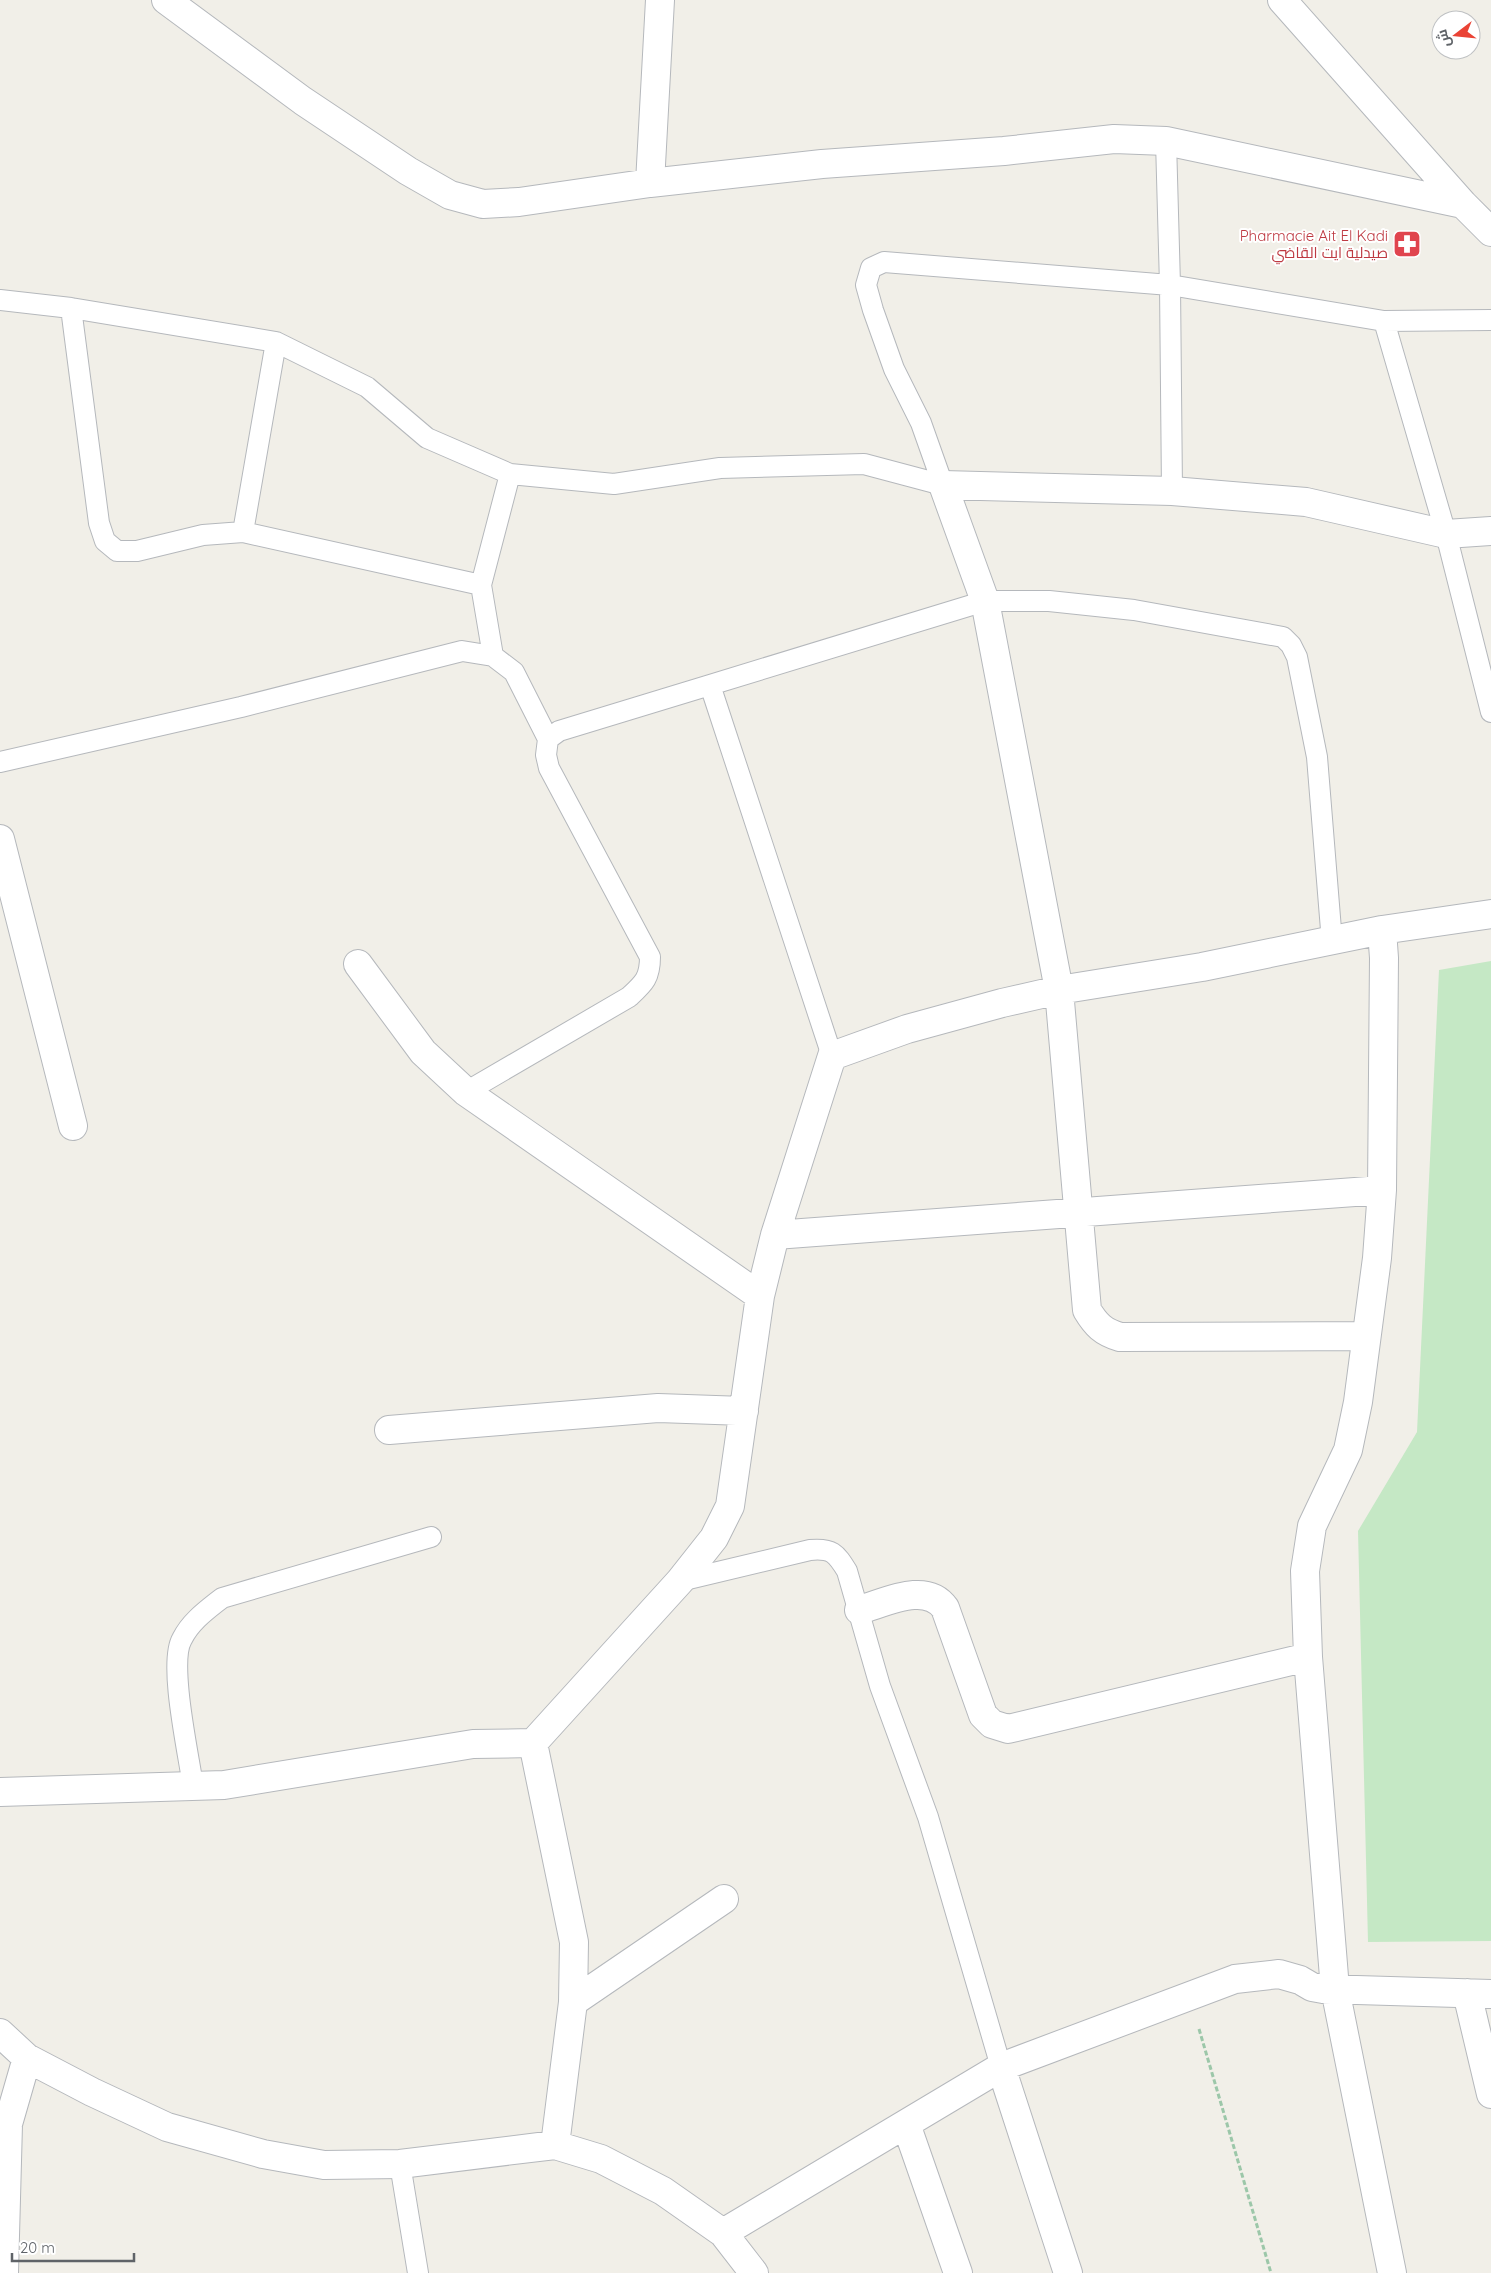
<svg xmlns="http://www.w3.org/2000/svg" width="1491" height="2273" font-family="Quicksand,Cairo,sans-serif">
	<rect width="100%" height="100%" fill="#f1efe8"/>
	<!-- green -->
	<path fill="#c5e8c5" d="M1491,961V1941L1368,1942L1358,1531L1417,1432L1439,970Z"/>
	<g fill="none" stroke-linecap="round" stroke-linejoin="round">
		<defs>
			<path id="service" d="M1166,141L1170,285L1172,491
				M0,300L71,308L276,342L367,387L427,438L510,474L614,484L720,468L864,464L943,485
				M71,308L99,523L105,541L117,551H137L203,535L243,532L481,585
				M1384,321L1446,534L1491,712
				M943,485L921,423L894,369L873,310L866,285L871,268L884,262L1170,285L1384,321L1491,320
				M243,532L276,342
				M493,656L481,585L510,474
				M0,762L241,707L462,651L493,656L514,672L548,739
				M832,1056L710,685L985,601H1049L1134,610L1283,637L1291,645L1297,657L1317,757L1332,942
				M466,1092L629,997C644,983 650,978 650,957L549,768L546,755L548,739L559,731L710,685
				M680,1581L810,1550C832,1548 836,1553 847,1571L880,1686L928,1817L1001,2067
				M193,1786C189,1756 168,1663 182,1639C191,1621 207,1610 222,1598L431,1537
				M400,2164L418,2273"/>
			<path id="minor" d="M166,0L303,101L408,171L450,195L483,204L519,202L650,183L822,164L1004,151L1114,139L1166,141L1463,204L1491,232
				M1282,0L1463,204
				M650,183L660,0
				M0,839L73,1126
				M1382,930L1384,958L1382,1190L1377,1258L1358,1402L1348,1450L1312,1526L1305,1571L1308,1657L1335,1989L1392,2273
				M358,964L423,1052L466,1092L760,1296
				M775,1235L1382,1190
				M1366,1336L1120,1337C1103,1332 1096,1325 1087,1310L1059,990L985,601L943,485L1172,491L1306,502L1446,534L1491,531
				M389,1430L658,1408L744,1411
				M859,1610C885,1603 926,1581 945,1608L983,1715L992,1724L1008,1729L1308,1657
				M0,1792L224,1785L473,1744L533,1743
				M1467,1993L1491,2094
				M573,2002L724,1899
				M0,2033L27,2058L92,2092L167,2127L263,2154L324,2165L400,2164L555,2145L601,2159L663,2191L723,2233L754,2273
				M1001,2067L1068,2273
				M906,2124L958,2273
				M555,2145L573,2002L574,1942L533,1743L680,1581L714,1538L730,1506L760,1296L775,1235L832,1056L907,1029L1002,1003L1059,990L1202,967L1382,930L1491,914
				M723,2233L1001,2067L1235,1979L1279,1974L1300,1980L1312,1987L1323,1989L1491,1994
				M4,2273L8,2124L27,2058"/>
		</defs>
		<!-- service casing -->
		<use href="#service" stroke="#b5b8bc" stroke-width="22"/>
		<!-- minor casing -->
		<use href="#minor" stroke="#b5b8bc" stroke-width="30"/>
		<!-- path -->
		<path stroke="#9cc7a9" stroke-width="3" stroke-dasharray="5 2.5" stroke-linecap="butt" d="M1199,2029L1271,2273"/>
		<!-- service -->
		<use href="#service" stroke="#fff" stroke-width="20"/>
		<!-- minor -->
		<use href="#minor" stroke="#fff" stroke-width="28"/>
	</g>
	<!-- icons -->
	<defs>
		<symbol id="pharmacy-square" viewBox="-11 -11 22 22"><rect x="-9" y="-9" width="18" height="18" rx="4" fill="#e0444e" stroke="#fff"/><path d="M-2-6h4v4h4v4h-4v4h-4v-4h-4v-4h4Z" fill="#fff"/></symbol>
	</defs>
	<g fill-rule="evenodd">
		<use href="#pharmacy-square" x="1391" y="228" width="32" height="32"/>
	</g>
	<g text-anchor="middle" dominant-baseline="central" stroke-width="4" stroke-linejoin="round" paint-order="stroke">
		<!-- health labels -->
		<g font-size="15" fill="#be3a42" stroke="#fff" text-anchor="end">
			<text x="1388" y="235">Pharmacie Ait El Kadi<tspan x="1388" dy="17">صيدلية ايت القاضي</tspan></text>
		</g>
	</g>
	<!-- north arrow -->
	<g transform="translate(1456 35) rotate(254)"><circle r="24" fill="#ffffff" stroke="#bfc1c3"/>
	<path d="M0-4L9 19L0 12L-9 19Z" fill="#ea4335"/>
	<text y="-8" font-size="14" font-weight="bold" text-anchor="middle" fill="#5f6368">ش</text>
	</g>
	<!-- scale -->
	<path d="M12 2253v8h122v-8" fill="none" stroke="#5f6368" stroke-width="2.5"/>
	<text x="20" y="2253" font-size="15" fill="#5f6368" stroke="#ffffff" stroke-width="4" paint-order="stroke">20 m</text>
</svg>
